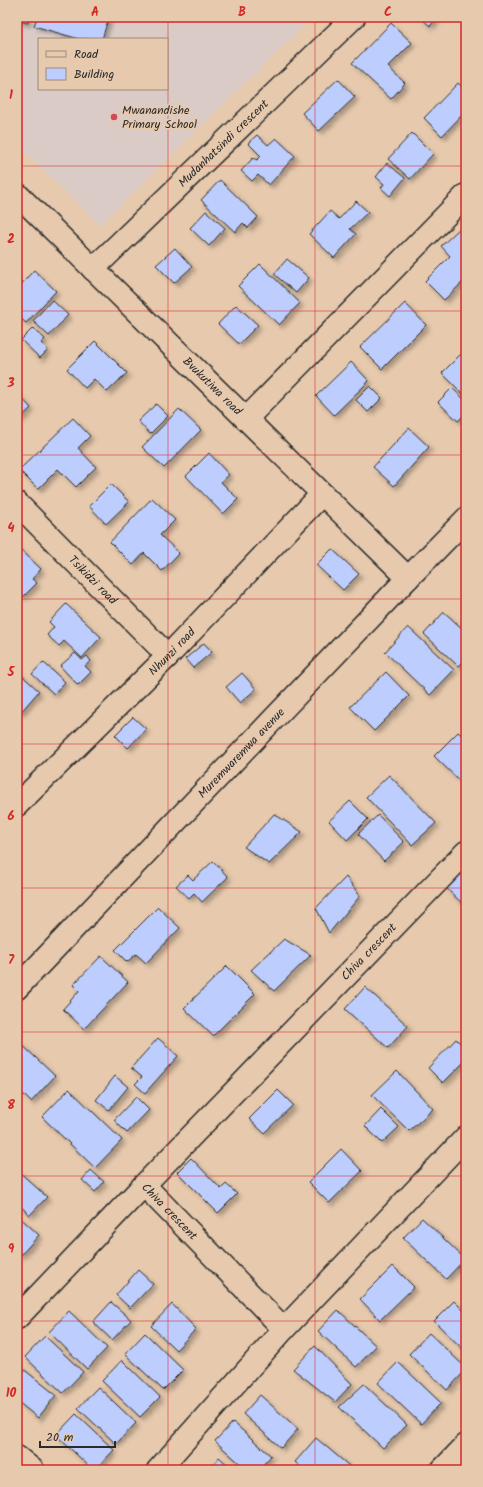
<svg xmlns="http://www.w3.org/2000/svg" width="483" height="1487" font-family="Kalam,sans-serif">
	<defs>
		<filter id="shadow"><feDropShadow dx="3.5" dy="3.5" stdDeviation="2" flood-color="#0004"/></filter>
	</defs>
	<rect width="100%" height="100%" fill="#e7caae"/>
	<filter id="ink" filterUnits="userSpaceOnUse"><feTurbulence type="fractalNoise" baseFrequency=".025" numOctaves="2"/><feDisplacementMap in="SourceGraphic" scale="8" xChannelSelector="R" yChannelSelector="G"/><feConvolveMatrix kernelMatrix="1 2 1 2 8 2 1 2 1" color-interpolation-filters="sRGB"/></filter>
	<g filter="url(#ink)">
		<!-- built -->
		<path fill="#dacbc6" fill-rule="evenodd" d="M17,17H313L100,225L17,145ZM39,39H167V89H39Z"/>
		<!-- building -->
		<path fill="#bdcdfe" stroke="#2b2b2b" filter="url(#shadow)" d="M17,17H29L28,23L17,21Z
			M37,17H109L102,39H79L34,26Z
			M420,17H438L430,26Z
			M391,23L412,43L388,67L405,83L391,99L352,63Z
			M338,79L355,97L319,131L302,113Z
			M458,83L466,91V111L442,136L424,118Z
			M412,133L433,154L410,179L388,159Z
			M257,135L268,145L276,138L295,156L269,185L258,175L252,181L241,171L253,158L257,160L261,156L248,143Z
			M387,163L405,178L390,196L381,188L384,184L376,177Z
			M220,180L258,217L248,228L243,223L235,232L201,200Z
			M356,201L368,212L350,229L356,234L334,258L309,234L330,211L339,219Z
			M206,211L225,228L209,246L190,228Z
			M459,229L466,236V279L444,300L425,281L450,256L441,246Z
			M175,248L192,267L174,283L156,265Z
			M287,259L309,278L296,293L274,274Z
			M260,264L300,303L279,325L238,286Z
			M34,270L56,291L26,323L17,315V289Z
			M52,300L68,315L49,336L33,321Z
			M405,303L426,325L382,369L360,347Z
			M236,305L258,325L239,344L218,324Z
			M33,328L45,339L41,343L48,350L40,358L21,340Z
			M95,341L127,373L107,392L94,379L85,388L67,369Z
			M464,351L466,353V397L442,373Z
			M351,362L369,381L334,415L316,396Z
			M370,386L382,398L368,412L356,400Z
			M452,388L466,401V413L458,421L438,402Z
			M17,393L31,408L17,421Z
			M156,404L168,416L150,434L138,421Z
			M179,409L201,430L164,468L142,447Z
			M73,418L90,436L78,448L96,467L76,487L58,469L38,489L19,470Z
			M409,428L429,447L394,486L373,467Z
			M209,453L229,475L221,482L238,499L223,514L186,476Z
			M111,484L129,502L106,524L89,506Z
			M152,498L175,520L160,535L179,553L162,571L144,553L133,565L110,542Z
			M17,546L41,569L32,579L37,583L23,597L17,592Z
			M332,549L359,574L343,590L316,565Z
			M66,604L101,637L82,658L64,641L59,646L47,635L54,627L49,622Z
			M444,612L466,632V658L458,666L424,634Z
			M408,627L454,670L430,695L385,652Z
			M204,643L212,652L193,668L185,659Z
			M75,653L82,660L87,656L91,661L85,666L91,672L78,685L60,666Z
			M43,662L65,682L54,694L32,674Z
			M17,671L39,691L20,713L17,711Z
			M386,672L409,696L374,731L350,707Z
			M242,673L256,689L240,703L226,687Z
			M133,717L146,729L128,748L115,735Z
			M458,732L466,739V787L434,756Z
			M389,775L436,823L412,845L366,797Z
			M350,801L368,819L347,840L329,821Z
			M274,814L302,832L269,864L244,847Z
			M378,815L404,842L384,861L358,834Z
			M213,861L228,877L202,902L194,893L189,898L176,886L188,875L193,880Z
			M466,867V907L446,888Z
			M346,877L360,896L329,933L316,908Z
			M158,907L180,928L146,963L136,954L127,962L115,950Z
			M284,939L311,955L274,991L251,970Z
			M101,956L128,982L84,1029L63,1009L79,991L73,985Z
			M227,966L255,994L213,1036L184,1008Z
			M365,987L408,1026L388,1048L345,1009Z
			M158,1038L178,1056L145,1093L135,1084L142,1077L131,1068Z
			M456,1039L466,1049V1060L443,1083L428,1068Z
			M17,1040L55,1076L31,1102L17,1088Z
			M397,1071L433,1109L409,1131L372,1095Z
			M115,1076L128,1087L109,1110L96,1100Z
			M69,1089L122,1140L95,1168L42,1117Z
			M278,1090L293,1105L264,1133L249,1119Z
			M136,1097L149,1110L127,1133L114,1120Z
			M381,1109L399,1127L382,1143L365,1126Z
			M341,1149L362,1171L329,1203L308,1182Z
			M191,1158L221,1189L226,1184L237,1194L218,1213L177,1172Z
			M17,1170L47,1197L30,1215L17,1203Z
			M91,1170L104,1182L95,1192L82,1180Z
			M17,1215L39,1235L20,1256L17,1253Z
			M422,1218L465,1259L446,1279L403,1238Z
			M393,1266L414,1287L380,1320L360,1299Z
			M138,1270L153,1284L130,1308L116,1295Z
			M454,1301L466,1313V1352L434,1321Z
			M111,1302L131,1320L112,1340L93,1322Z
			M172,1304L196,1329L176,1350L151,1326Z
			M338,1310L376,1346L356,1367L318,1331Z
			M69,1311L107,1348L87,1369L49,1332Z
			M145,1333L183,1370L163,1390L125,1354Z
			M429,1333L466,1368V1370L447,1390L409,1354Z
			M45,1336L83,1372L63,1393L25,1357Z
			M315,1346L352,1384L335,1402L293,1369Z
			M122,1360L160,1397L140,1417L102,1381Z
			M398,1362L441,1403L421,1424L378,1383Z
			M17,1364L56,1395L38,1418L17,1401Z
			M364,1384L407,1425L383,1448L339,1407Z
			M98,1387L136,1423L116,1444L78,1408Z
			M260,1395L298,1429L281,1448L243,1414Z
			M76,1414L114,1450L95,1470H93L56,1435Z
			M233,1422L271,1456L258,1470H247L215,1441Z
			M316,1438L354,1470H304L295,1462Z
			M219,1457L233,1470H207Z"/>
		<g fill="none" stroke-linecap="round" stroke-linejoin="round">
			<defs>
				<g id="minor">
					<path id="s1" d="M17,194L408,578"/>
					<path id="s2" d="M93,269L354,17"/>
					<path d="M246,419L466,195"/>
					<path id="s3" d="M17,503L168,656"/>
					<path id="s4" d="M17,805L168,656L322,494"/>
					<path id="s5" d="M466,852L144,1185L284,1329L466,1137"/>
					<path id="s6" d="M17,988L408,578L466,519"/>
					<path d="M17,1318L144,1185"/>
					<path d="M17,1457L33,1470"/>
					<path d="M158,1470L284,1329"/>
					<path d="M442,1470L466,1445"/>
				</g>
			</defs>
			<!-- minor casing -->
			<use href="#minor" stroke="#2b2b2b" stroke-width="25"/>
			<!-- minor -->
			<use href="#minor" stroke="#e7caae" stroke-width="22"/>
		</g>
	</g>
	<!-- grid -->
	<path fill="none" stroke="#d62828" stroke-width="1" stroke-opacity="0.55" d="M168,17V1470M315,17V1470M17,166H466M17,311H466M17,455H466M17,599H466M17,744H466M17,888H466M17,1032H466M17,1176H466M17,1321H466"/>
	<!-- markers -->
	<circle fill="#d1495b" stroke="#e7caae" stroke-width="1.5" cx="114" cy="117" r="4"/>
	<g text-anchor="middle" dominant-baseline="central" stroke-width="3.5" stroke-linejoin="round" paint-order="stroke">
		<!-- poi labels -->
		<g font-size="12" fill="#2b2b2b" stroke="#e7caae" text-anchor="start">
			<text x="122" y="110">Mwanandishe<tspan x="122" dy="14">Primary School</tspan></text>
		</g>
		<!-- street labels -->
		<g font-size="12" fill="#2b2b2b" stroke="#e7caae">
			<text stroke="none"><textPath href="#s2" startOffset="181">Mudanhatsindi crescent</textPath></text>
			<text stroke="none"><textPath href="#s1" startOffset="274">Bvukutiwa road</textPath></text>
			<text stroke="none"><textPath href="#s3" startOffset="108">Tsikidzi road</textPath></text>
			<text stroke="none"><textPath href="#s4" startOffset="218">Nhunzi road</textPath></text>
			<text stroke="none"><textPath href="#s6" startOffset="325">Muremwaremwa avenue</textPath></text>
			<text transform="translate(369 952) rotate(-46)">Chiva crescent</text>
			<text stroke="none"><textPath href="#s5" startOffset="500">Chiva crescent</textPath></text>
		</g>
	</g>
	<!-- margin -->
	<rect width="483" height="1487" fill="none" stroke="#e7caae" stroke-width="44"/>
	<!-- legend -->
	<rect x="38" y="38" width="130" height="52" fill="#e7caae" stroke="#9c8a7a"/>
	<rect x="46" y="51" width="20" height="6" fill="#e7caae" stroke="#9c8a7a"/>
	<text x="74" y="58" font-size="12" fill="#2b2b2b">Road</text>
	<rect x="46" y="68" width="20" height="12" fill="#bdcdfe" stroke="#9c8a7a"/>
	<text x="74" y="78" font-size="12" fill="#2b2b2b">Building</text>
	<!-- scale -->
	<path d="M40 1441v6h75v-6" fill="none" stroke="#2b2b2b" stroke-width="2"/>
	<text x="46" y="1441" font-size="12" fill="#2b2b2b" stroke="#e7caae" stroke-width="3" paint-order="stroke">20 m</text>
	<rect x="22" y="22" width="439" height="1443" fill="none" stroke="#d62828" stroke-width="1.5"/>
	<g font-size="13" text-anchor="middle" font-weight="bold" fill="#d62828">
		<text x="95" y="16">A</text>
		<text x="242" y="16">B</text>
		<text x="388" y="16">C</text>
		<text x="11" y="99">1</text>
		<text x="11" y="243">2</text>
		<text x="11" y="387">3</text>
		<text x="11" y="532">4</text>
		<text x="11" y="676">5</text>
		<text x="11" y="820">6</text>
		<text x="11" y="964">7</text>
		<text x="11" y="1109">8</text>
		<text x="11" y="1253">9</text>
		<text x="11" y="1397">10</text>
	</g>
</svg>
